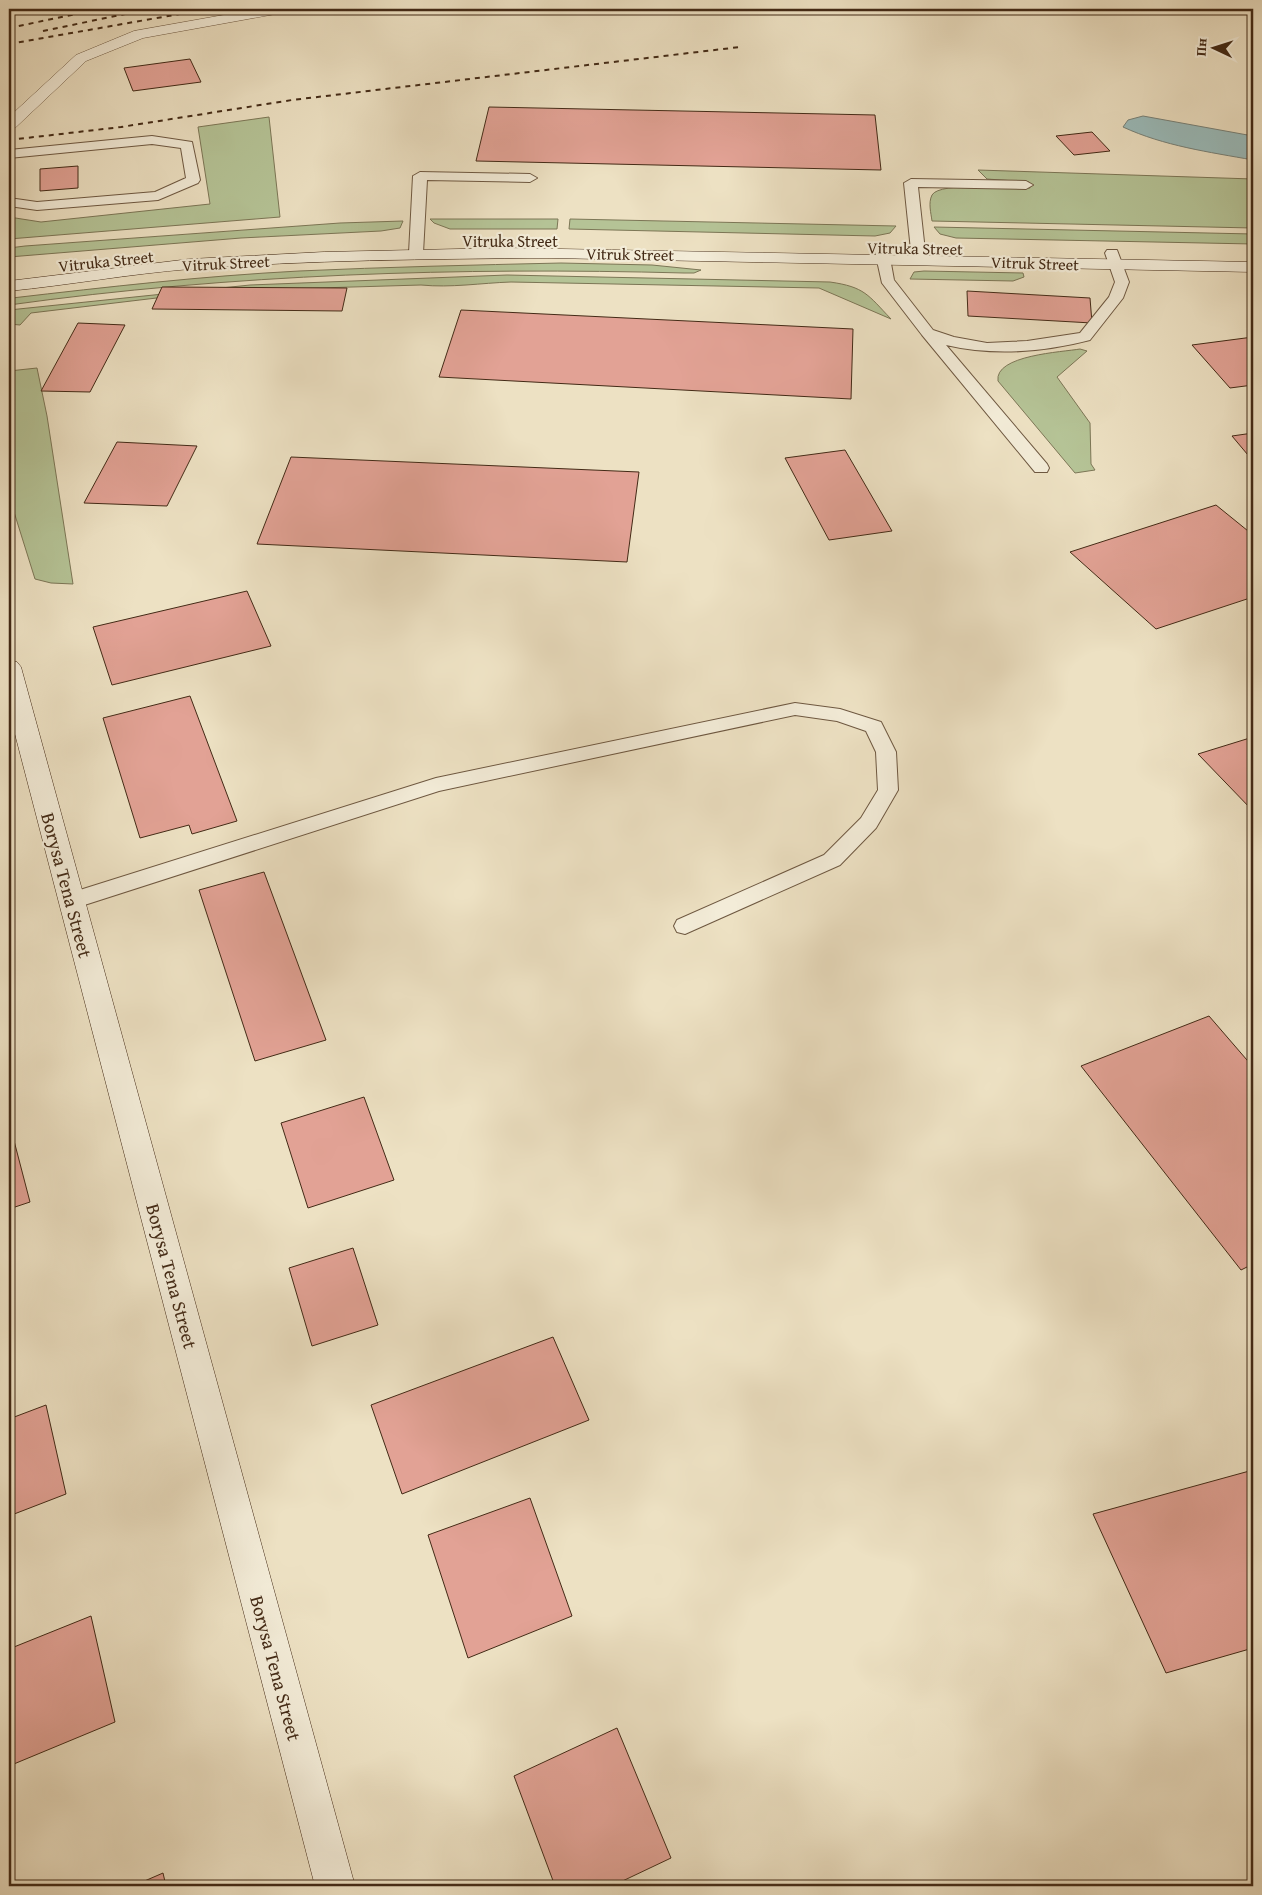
<svg xmlns="http://www.w3.org/2000/svg" width="1262" height="1895" font-family="'Gentium Book Plus',serif">
	<rect width="100%" height="100%" fill="#ede1c3"/>
	<filter id="stains"><feTurbulence type="fractalNoise" baseFrequency=".004" numOctaves="4"/><feColorMatrix values="0 0 0 0 .2 0 0 0 0 .09 0 0 0 0 .02 0 0 0 .5 -.17"/></filter>
	<radialGradient id="worn" r=".72"><stop offset=".6" stop-color="#630" stop-opacity="0"/><stop offset="1" stop-color="#630" stop-opacity=".3"/></radialGradient>
	<!-- green -->
	<path fill="#b5c396" stroke="#7c7656" d="M269,117L280,217L9,239V217L41,222L210,204L198,127Z
		M978,170L1253,179V228L932,221C931,213 928,203 932,195C940,181 1013,189 1030,188L1029,182L987,179Z
		M430,219H558L557,229H450L434,223Z
		M570,219L896,226L890,233L875,236L569,229Z
		M403,221L400,228L381,231L241,238L9,257V248L25,246L340,223Z
		M934,227L1253,234V244L956,238L940,234Z
		M561,263L652,265L701,270L694,273H684C459,267 232,274 9,305V298H12C107,287 203,276 299,271C386,267 474,265 561,263Z
		M924,271L1023,273L1024,277L1013,281L910,279L914,272Z
		M507,275L830,282C865,287 868,295 891,319L819,288L511,282C481,283 451,288 421,285L215,291L31,313L20,325L9,324V310L250,285Z
		M1080,349L1087,351L1057,377L1090,423L1091,464L1095,470L1075,473L998,381C994,355 1063,352 1080,349Z
		M37,368L47,416L73,584L51,583L35,579L9,496V371Z"/>
	<!-- water -->
	<path fill="#9bbcbb" stroke="#788279" d="M1143,116L1253,136V160C1209,152 1164,146 1123,127L1128,120Z"/>
	<!-- building -->
	<path fill="#e2a295" stroke="#432a16" d="M190,59L201,82L133,91L124,68Z
		M489,107L875,115L881,170L476,161Z
		M1092,132L1110,151L1074,155L1056,136Z
		M78,166V188L40,191V169Z
		M162,287L347,288L342,311L152,309Z
		M967,291L1090,298L1092,323L968,316Z
		M461,310L853,329L851,399L439,377Z
		M78,323L125,325L90,392L41,391Z
		M1253,337V385L1230,388L1192,345Z
		M1253,433V461L1232,436Z
		M117,442L197,446L167,506L84,503Z
		M845,450L892,531L829,540L785,458Z
		M291,457L639,472L627,562L257,544Z
		M1216,505L1253,535V597L1156,629L1070,552Z
		M247,591L271,646L112,685L93,627Z
		M190,696L237,821L192,834L189,825L140,838L103,718Z
		M1253,737V811L1198,754Z
		M264,872L326,1040L255,1061L199,890Z
		M1209,1016L1253,1067V1264L1241,1270L1081,1066Z
		M364,1097L394,1180L308,1208L281,1123Z
		M12,1133L30,1202L9,1209V1134Z
		M353,1248L378,1325L312,1346L289,1268Z
		M553,1337L589,1420L402,1494L371,1405Z
		M46,1405L66,1494L9,1516V1419Z
		M1253,1470V1648L1166,1673L1093,1514Z
		M530,1498L572,1616L468,1658L428,1535Z
		M91,1616L115,1722L9,1766V1649Z
		M617,1728L671,1858L612,1886H555L514,1776Z
		M163,1873L166,1886H133Z"/>
	<g fill="none" stroke-linecap="round" stroke-linejoin="round">
		<defs>
			<path id="lane" d="M152,136L192,142L200,180L198,183L158,200L37,210L9,206V198L37,202L155,192L186,178L181,148L152,144L9,158V150Z
				M420,172L530,174L537,178L530,182L427,180L423,253L421,256H411L409,253L413,176Z
				M911,179L1026,181L1033,185L1026,189L918,187L926,260L924,263H914L912,260L904,183Z
				M881,243L886,244L888,247L894,280L933,330L954,337L987,343L1027,341L1080,333L1109,297L1115,282L1105,253L1107,250H1117L1129,282L1123,298L1090,340C1044,352 993,356 946,345L1047,464L1049,468L1047,472H1035L922,335L882,283L874,247L876,244Z
				M795,703L840,709L881,722L896,752L898,790L876,828L840,865L685,934L677,932L674,926L677,920L824,855L861,818L878,790L876,752L866,731L837,721L795,715L439,791L72,909L64,907L61,901L64,895L436,778Z"/>
			<path id="street" d="M258,9H288L281,13L143,38L86,61L15,128L9,130V117L76,55L134,31Z"/>
			<path id="secondary" d="M505,248L1253,262V272L550,258C430,259 309,260 190,269C129,274 69,285 9,291V281L190,259L324,252Z
				M9,660L17,662L21,667L355,1886H315L9,711Z"/>
		</defs>
		<!-- lane casing -->
		<use href="#lane" stroke="#6e5841" stroke-width="2"/>
		<!-- street casing -->
		<use href="#street" stroke="#6e5841" stroke-width="1"/>
		<!-- secondary casing -->
		<use href="#secondary" stroke="#432a16" stroke-width="1"/>
		<!-- lane -->
		<use href="#lane" fill="#f3ecd8" fill-rule="evenodd"/>
		<!-- street -->
		<use href="#street" fill="#f3ecd8" fill-rule="evenodd"/>
		<!-- secondary -->
		<use href="#secondary" fill="#f3ecd8" fill-rule="evenodd"/>
		<!-- rail -->
		<path stroke="#432a16" stroke-width="2" stroke-dasharray="5 5" stroke-linecap="butt" d="M9,13L27,9
			M9,28L100,9
			M43,31L149,9
			M9,44L208,9
			M9,140L121,127L292,100L740,47"/>
	</g>
	<g text-anchor="middle" dominant-baseline="central" stroke-width="4.5" stroke-linejoin="round" paint-order="stroke">
		<!-- far-street labels -->
		<g font-size="16" fill="#432a16" stroke="#f3ecd8">
			<text x="510" y="241">Vitruka Street</text>
			<text transform="translate(915 248) rotate(1)">Vitruka Street</text>
			<text transform="translate(630 254) rotate(1)">Vitruk Street</text>
			<text transform="translate(106 261) rotate(-6)">Vitruka Street</text>
			<text transform="translate(226 263) rotate(-3)">Vitruk Street</text>
			<text transform="translate(1035 263) rotate(2)">Vitruk Street</text>
		</g>
		<!-- street labels -->
		<g font-size="19" fill="#432a16" stroke="#f3ecd8">
			<text transform="translate(67 885) rotate(75)">Borysa Tena Street</text>
			<text transform="translate(172 1276) rotate(75)">Borysa Tena Street</text>
			<text transform="translate(276 1668) rotate(75)">Borysa Tena Street</text>
		</g>
	</g>
	<!-- margin -->
	<rect width="1262" height="1895" fill="none" stroke="#ede1c3" stroke-width="30"/>
	<rect x="10" y="10" width="1242" height="1875" fill="none" stroke="#432a16" stroke-width="2.5"/>
	<rect x="15" y="15" width="1232" height="1865" fill="none" stroke="#432a16"/>
	<!-- north arrow -->
	<g transform="translate(1214 48) rotate(274)" stroke="#f3ecd8" stroke-width="4" paint-order="stroke">
	<path d="M0-4L9 19L0 12L-9 19Z" fill="#432a16"/>
	<text y="-8" font-size="14" font-weight="bold" text-anchor="middle" fill="#432a16">Пн</text>
	</g>
	<rect width="100%" height="100%" filter="url(#stains)"/>
	<rect width="100%" height="100%" fill="url(#worn)"/>
</svg>
